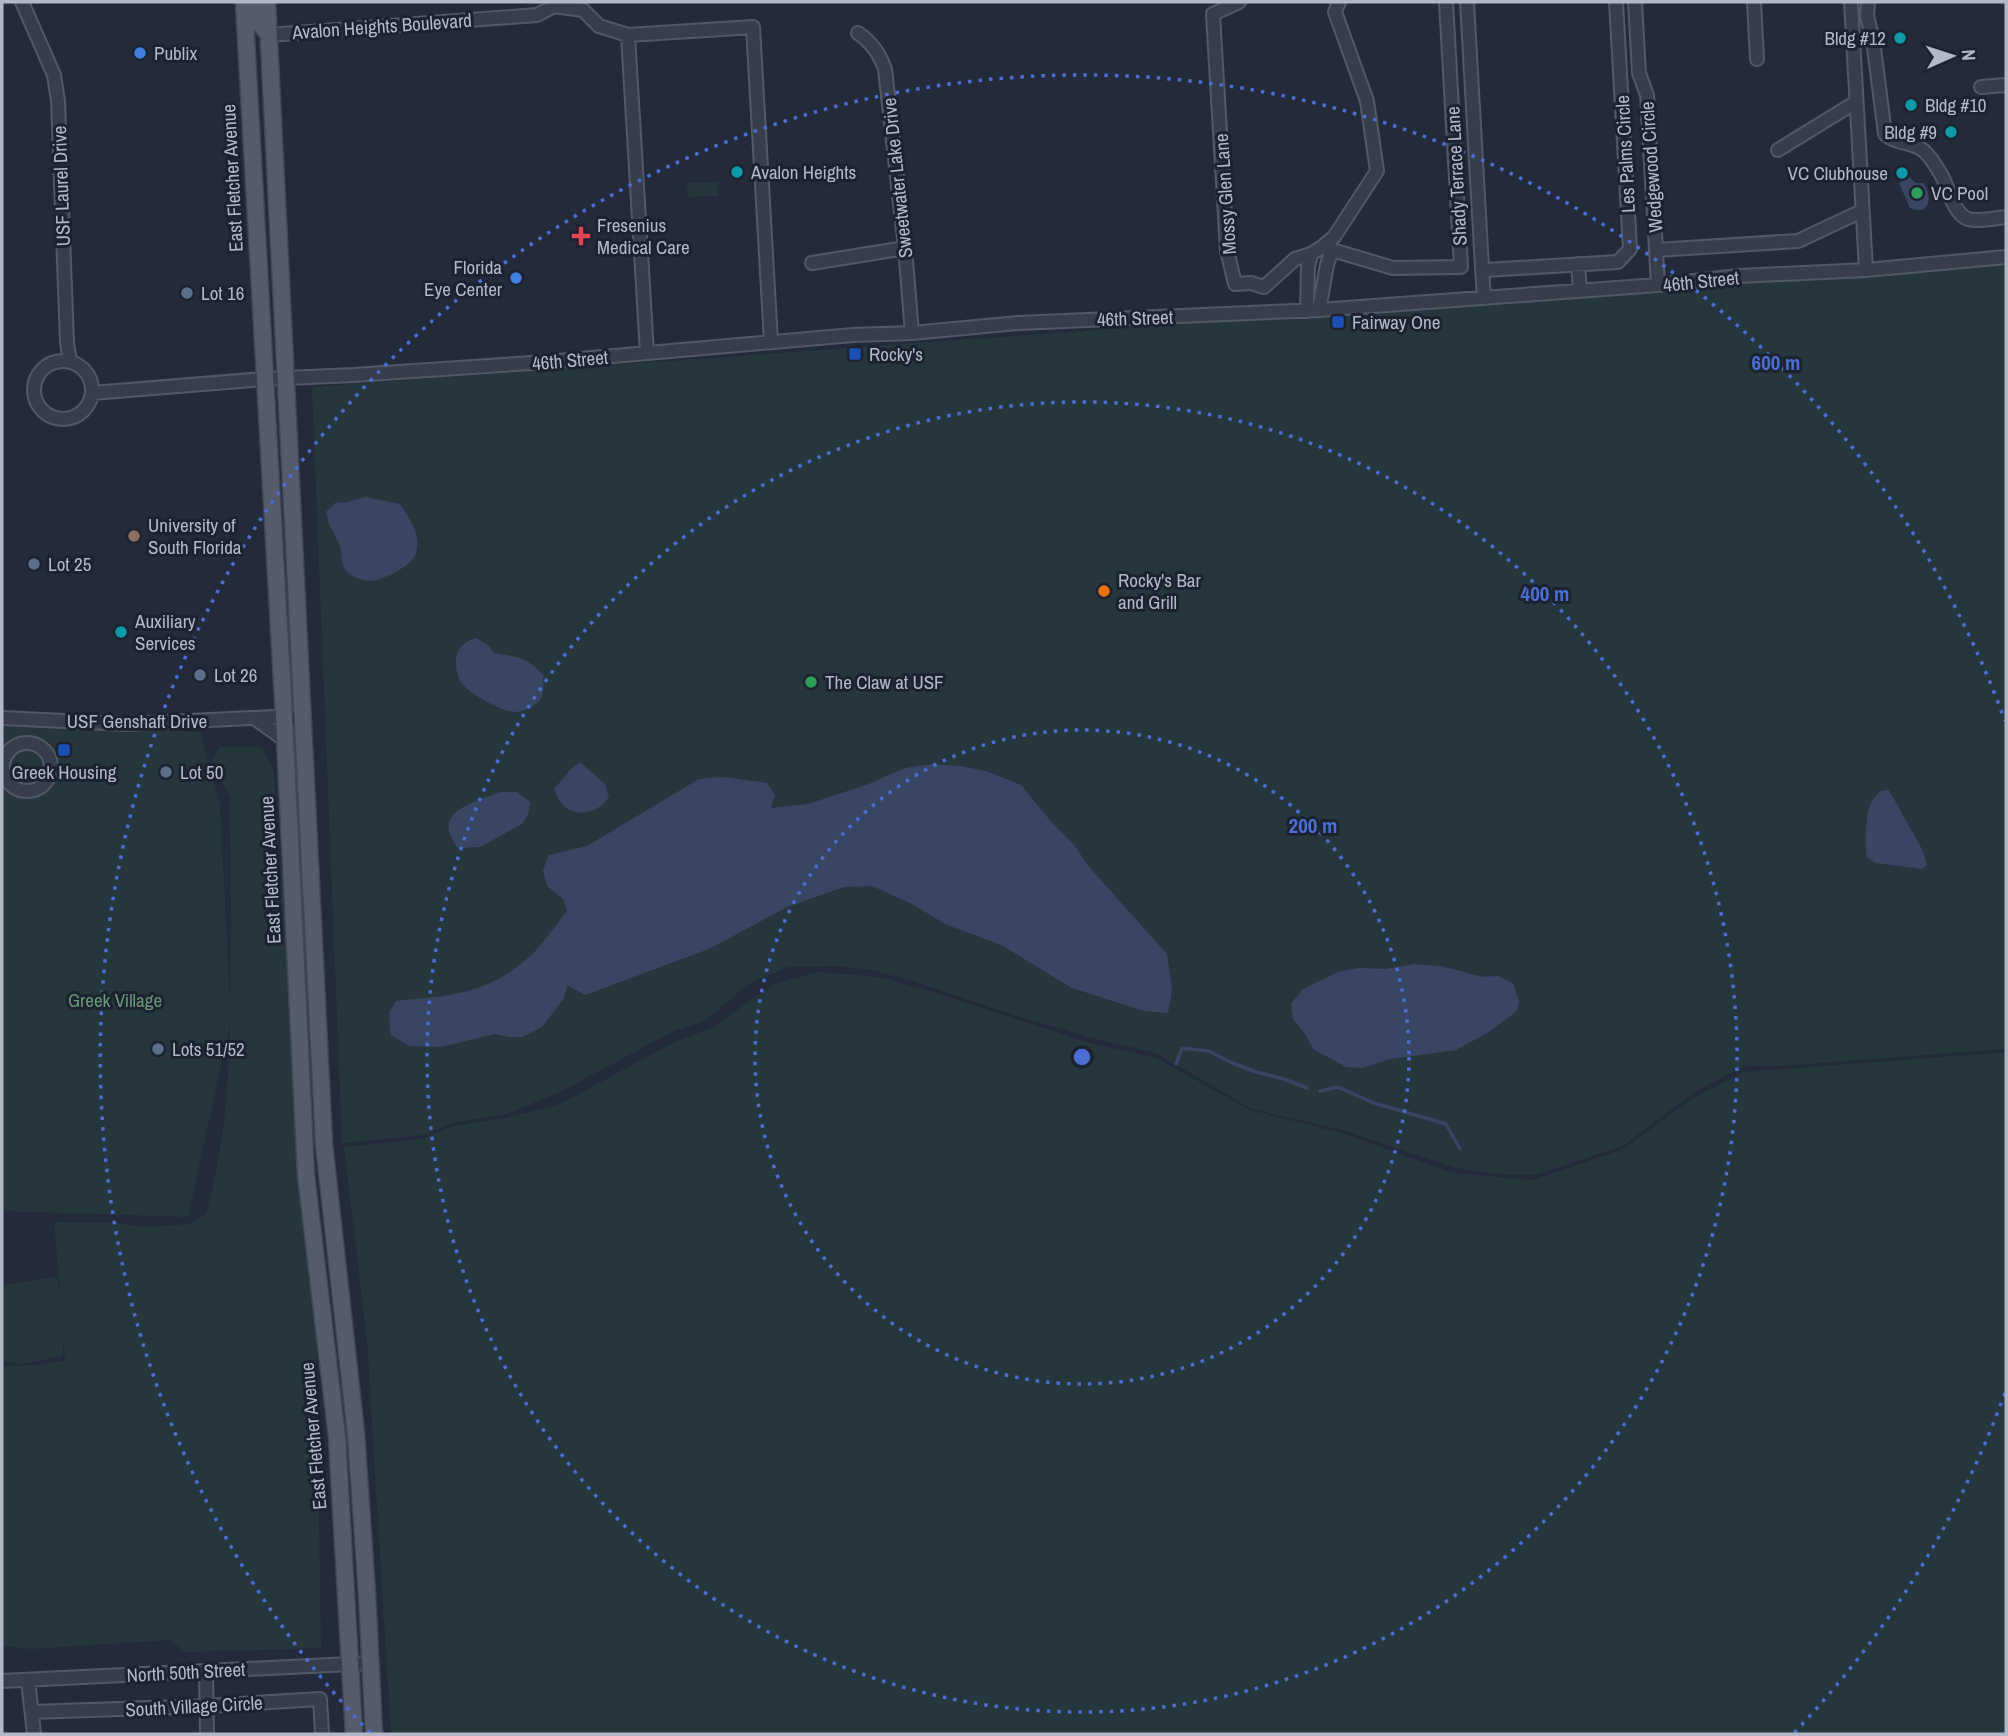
<svg xmlns="http://www.w3.org/2000/svg" width="2008" height="1736" font-family="'Archivo Narrow',sans-serif">
	<rect width="100%" height="100%" fill="#232b3b"/>
	<!-- green -->
	<path fill="#25373c" d="M718,182V196L688,197L687,183Z
		M2006,264V1049L1780,1066H1744L1695,1092L1623,1146L1534,1175H1506L1455,1168L1342,1130L1252,1109L1156,1053L1088,1037L1007,1013L910,980L871,970L838,966L788,967L748,984L705,1021L676,1030L560,1092L507,1114L453,1123L423,1135L342,1143L312,387Z
		M2,719L200,732L220,805L230,1002L231,937L230,797L211,763L220,747H262L273,768L316,1330L321,1648L185,1652L170,1640L31,1649L2,1646V1366L42,1365L65,1360L63,1336V1356L21,1364L2,1361V1285L57,1277L60,1291L54,1222L119,1223L142,1227L191,1224L206,1214C223,1153 229,1088 230,1024L188,1217L2,1211Z
		M817,972L880,977L943,995L1086,1042L1157,1058L1250,1110L1345,1134L1453,1173L1533,1180L1623,1149L1693,1098L1744,1072L2006,1052V1734H391L367,1340L344,1147L422,1139L453,1126L506,1118L558,1105L675,1042L711,1028L775,984Z"/>
	<!-- water -->
	<path fill="#384664" d="M1908,176L1916,183H1924C1933,197 1929,217 1910,208L1899,183Z
		M365,497L400,504C409,518 422,535 416,553C412,566 389,576 377,580C369,582 357,579 351,575C338,567 344,553 338,541C333,531 328,524 326,512L335,503L347,502Z
		M476,638L489,646L494,653C520,658 524,655 543,675C543,681 544,691 542,696C539,705 524,712 515,712C502,712 466,692 460,681C457,675 456,666 456,660C457,647 464,642 476,638Z
		M580,762L605,784L609,796C602,812 576,819 563,805C559,801 557,794 554,789L571,769Z
		M933,764L960,766L986,771L1021,785L1053,824L1074,845L1090,868L1167,954L1172,990L1168,1013L1144,1011L1072,988L1001,945L945,924L912,904L872,886L844,887L787,907L709,949L585,995L567,985L564,998L542,1027L522,1037H509L495,1034L441,1047L409,1046L391,1035L389,1013L396,1001C448,996 487,995 528,958C543,945 555,926 567,911L563,899L547,886L543,870L549,855L587,846L699,779L722,777L767,783L775,795L771,808L808,804L866,785L905,768Z
		M1889,790L1923,851L1927,865L1922,869L1876,863L1867,857C1864,845 1866,816 1870,805C1872,799 1877,795 1881,791Z
		M500,792H517L530,802L528,815L522,824L480,847L458,848C429,811 474,803 500,792Z
		M1414,964L1441,966L1483,977L1498,976L1513,983L1519,1002L1517,1011L1489,1032L1456,1050L1390,1059L1363,1068L1346,1067L1313,1049L1306,1035L1293,1019L1291,1004L1303,989L1340,971L1360,968L1385,969Z"/>
	<g fill="none" stroke-linecap="round" stroke-linejoin="round">
		<!-- stream -->
		<path stroke="#384664" stroke-width="3.5" d="M1176,1064L1182,1048L1209,1051L1230,1062L1256,1072L1284,1079L1307,1088
			M1320,1091L1338,1087L1374,1103L1446,1124L1460,1149"/>
		<defs>
			<path id="minor" d="M22,2L54,75L58,101L67,343L70,361
				M1239,2L1213,14L1227,250L1235,284L1251,283L1264,287L1295,259L1311,254L1322,247L1393,268L1461,267L1446,2
				M1467,2L1482,267L1486,270L1618,262L1630,249L1616,2
				M1635,2L1639,73L1647,95L1658,285
				M1754,2L1757,59
				M1851,2L1866,270
				M1868,2L1867,16L1873,40L1885,134C1897,145 1912,141 1924,151C1932,158 1938,169 1943,178C1949,190 1954,214 1968,219C1979,222 1995,218 2006,217
				M858,33C872,43 879,53 885,69L905,248L912,333
				M269,35L537,15L554,6L583,10L599,26L628,35L647,353
				M628,35L753,27L771,342
				M1981,87L2006,85
				M1778,150L1856,102
				M1322,247L1334,237L1377,171L1367,101L1335,12L1339,2
				M1656,250L1798,241L1862,211
				M812,263L905,248
				M1578,264L1580,291
				M1482,267L1484,298
				M1319,310L1327,265L1332,249
				M1307,311L1308,267L1311,254
				M34 390a29 29 0 1 1 58 0a29 29 0 1 1-58 0Z
				M92,393L264,379L354,375L546,362L853,335L912,333L1018,323L1319,310L1658,285L1739,276L1866,270L2006,257
				M2,718L127,724L273,717L303,720
				M254,718L285,740
				M3 767a24 24 0 1 1 48 0a24 24 0 1 1-48 0Z
				M206,1671L207,1734
				M28,1680L34,1734
				M2,1681L371,1663
				M32,1712L207,1706L320,1699L322,1734"/>
			<path id="major" d="M244,2L284,717L306,1175L337,1437L354,1734
				M256,2L257,20L269,35
				M267,2L324,1144L356,1434L367,1594L374,1734"/>
		</defs>
		<!-- minor casing -->
		<use href="#minor" stroke="#525866" stroke-width="16"/>
		<!-- major casing -->
		<use href="#major" stroke="#404654" stroke-width="19"/>
		<!-- minor -->
		<use href="#minor" stroke="#373d4b" stroke-width="12"/>
		<!-- major -->
		<use href="#major" stroke="#545c6b" stroke-width="16"/>
	</g>
	<!-- distance rings -->
	<g fill="none" stroke="#4a6ed3" stroke-width="3.5" stroke-dasharray="3.5 7">
		<circle cx="1082" cy="1057" r="327"/>
		<circle cx="1082" cy="1057" r="655"/>
		<path d="M2005 1393A982 982 0 0 1 1794 1733M370 1733A982 982 0 1 1 2005 721"/>
	</g>
	<!-- markers -->
	<g fill="#0f9aa8" stroke="#1c2230" stroke-width="2.5">
		<circle cx="1900" cy="38" r="7"/>
		<circle cx="1911" cy="105" r="7"/>
		<circle cx="1951" cy="132" r="7"/>
		<circle cx="737" cy="172" r="7"/>
		<circle cx="1902" cy="173" r="7"/>
		<circle cx="121" cy="632" r="7"/>
	</g>
	<g fill="#3f7fe0" stroke="#1c2230" stroke-width="2.5">
		<circle cx="140" cy="53" r="7"/>
		<circle cx="516" cy="278" r="7"/>
	</g>
	<g fill="#2e9e5b" stroke="#1c2230" stroke-width="2.5">
		<circle cx="1917" cy="193" r="7"/>
		<circle cx="811" cy="682" r="7"/>
	</g>
	<path fill="#e0444e" stroke="#1c2230" stroke-width="2.5" d="M577.5 225.5h7v7h7v7h-7v7h-7v-7h-7v-7h7z"/>
	<g fill="#5c6f8a" stroke="#1c2230" stroke-width="2.5">
		<circle cx="187" cy="293" r="7"/>
		<circle cx="34" cy="564" r="7"/>
		<circle cx="200" cy="675" r="7"/>
		<circle cx="166" cy="772" r="7"/>
		<circle cx="158" cy="1049" r="7"/>
	</g>
	<g fill="#1a4fb4" stroke="#1c2230" stroke-width="2.5">
		<rect x="1331" y="315" width="14" height="14" rx="3.5"/>
		<rect x="848" y="347" width="14" height="14" rx="3.5"/>
		<rect x="57" y="743" width="14" height="14" rx="3.5"/>
	</g>
	<circle fill="#8d6e63" stroke="#1c2230" stroke-width="2.5" cx="134" cy="536" r="7"/>
	<circle fill="#e8710a" stroke="#1c2230" stroke-width="2.5" cx="1104" cy="591" r="7"/>
	<g text-anchor="middle" dominant-baseline="central" stroke-width="6" stroke-linejoin="round" paint-order="stroke">
		<!-- street labels -->
		<g font-size="19" fill="#b2b8c7" stroke="#1c2230">
			<text transform="translate(382 26) rotate(-4)">Avalon Heights Boulevard</text>
			<text transform="translate(1625 154) rotate(-93)">Les Palms Circle</text>
			<text transform="translate(1651 167) rotate(-94)">Wedgewood Circle</text>
			<text transform="translate(1456 176) rotate(-93)">Shady Terrace Lane</text>
			<text transform="translate(232 178) rotate(-93)">East Fletcher Avenue</text>
			<text transform="translate(897 178) rotate(-96)">Sweetwater Lake Drive</text>
			<text transform="translate(61 186) rotate(-92)">USF Laurel Drive</text>
			<text transform="translate(1225 194) rotate(-94)">Mossy Glen Lane</text>
			<text transform="translate(1701 281) rotate(-6)">46th Street</text>
			<text transform="translate(1135 318) rotate(-2)">46th Street</text>
			<text transform="translate(570 360) rotate(-5)">46th Street</text>
			<text x="137" y="721">USF Genshaft Drive</text>
			<text transform="translate(270 870) rotate(-93)">East Fletcher Avenue</text>
			<text transform="translate(313 1436) rotate(-95)">East Fletcher Avenue</text>
			<text transform="translate(186 1672) rotate(-3)">North 50th Street</text>
			<text transform="translate(194 1706) rotate(-3)">South Village Circle</text>
		</g>
		<!-- poi labels -->
		<g font-size="19" fill="#b2b8c7" stroke="#1c2230" text-anchor="start">
			<text x="1886" y="38" text-anchor="end">Bldg #12</text>
			<text x="154" y="53">Publix</text>
			<text x="1925" y="105">Bldg #10</text>
			<text x="1937" y="132" text-anchor="end">Bldg #9</text>
			<text x="751" y="172">Avalon Heights</text>
			<text x="1888" y="173" text-anchor="end">VC Clubhouse</text>
			<text x="1931" y="193">VC Pool</text>
			<text x="597" y="225">Fresenius<tspan x="597" dy="22">Medical Care</tspan></text>
			<text x="502" y="267" text-anchor="end">Florida<tspan x="502" dy="22">Eye Center</tspan></text>
			<text x="201" y="293">Lot 16</text>
			<text x="1352" y="322">Fairway One</text>
			<text x="869" y="354">Rocky's</text>
			<text x="148" y="525">University of<tspan x="148" dy="22">South Florida</tspan></text>
			<text x="48" y="564">Lot 25</text>
			<text x="1118" y="580">Rocky's Bar<tspan x="1118" dy="22">and Grill</tspan></text>
			<text x="135" y="621">Auxiliary<tspan x="135" dy="22">Services</tspan></text>
			<text x="214" y="675">Lot 26</text>
			<text x="825" y="682">The Claw at USF</text>
			<text x="64" y="772" text-anchor="middle">Greek Housing</text>
			<text x="180" y="772">Lot 50</text>
			<text x="172" y="1049">Lots 51/52</text>
		</g>
		<!-- park labels -->
		<g font-size="19" fill="#699778" stroke="#1c2230">
			<text x="115" y="1000">Greek Village</text>
		</g>
	</g>
	<circle cx="1082" cy="1057" r="10" fill="#4a6ed3" stroke="#1c2230" stroke-width="3.5"/>
	<g font-size="21" text-anchor="middle" font-weight="bold" fill="#4a6ed3" stroke="#1c2230" stroke-width="6" stroke-linejoin="round" paint-order="stroke">
		<text x="1776" y="370">600 m</text>
		<text x="1545" y="601">400 m</text>
		<text x="1313" y="833">200 m</text>
	</g>
	<!-- border -->
	<rect width="2008" height="1736" fill="none" stroke="#b2b8c7" stroke-width="7"/>
	<!-- north arrow -->
	<g transform="translate(1952 56) rotate(87)" stroke="#1c2230" stroke-width="5" paint-order="stroke">
	<path d="M0-5L12 26L0 18L-12 26Z" fill="#b2b8c7"/>
	<text y="-10" font-size="19" font-weight="bold" text-anchor="middle" fill="#b2b8c7">N</text>
	</g>
</svg>
